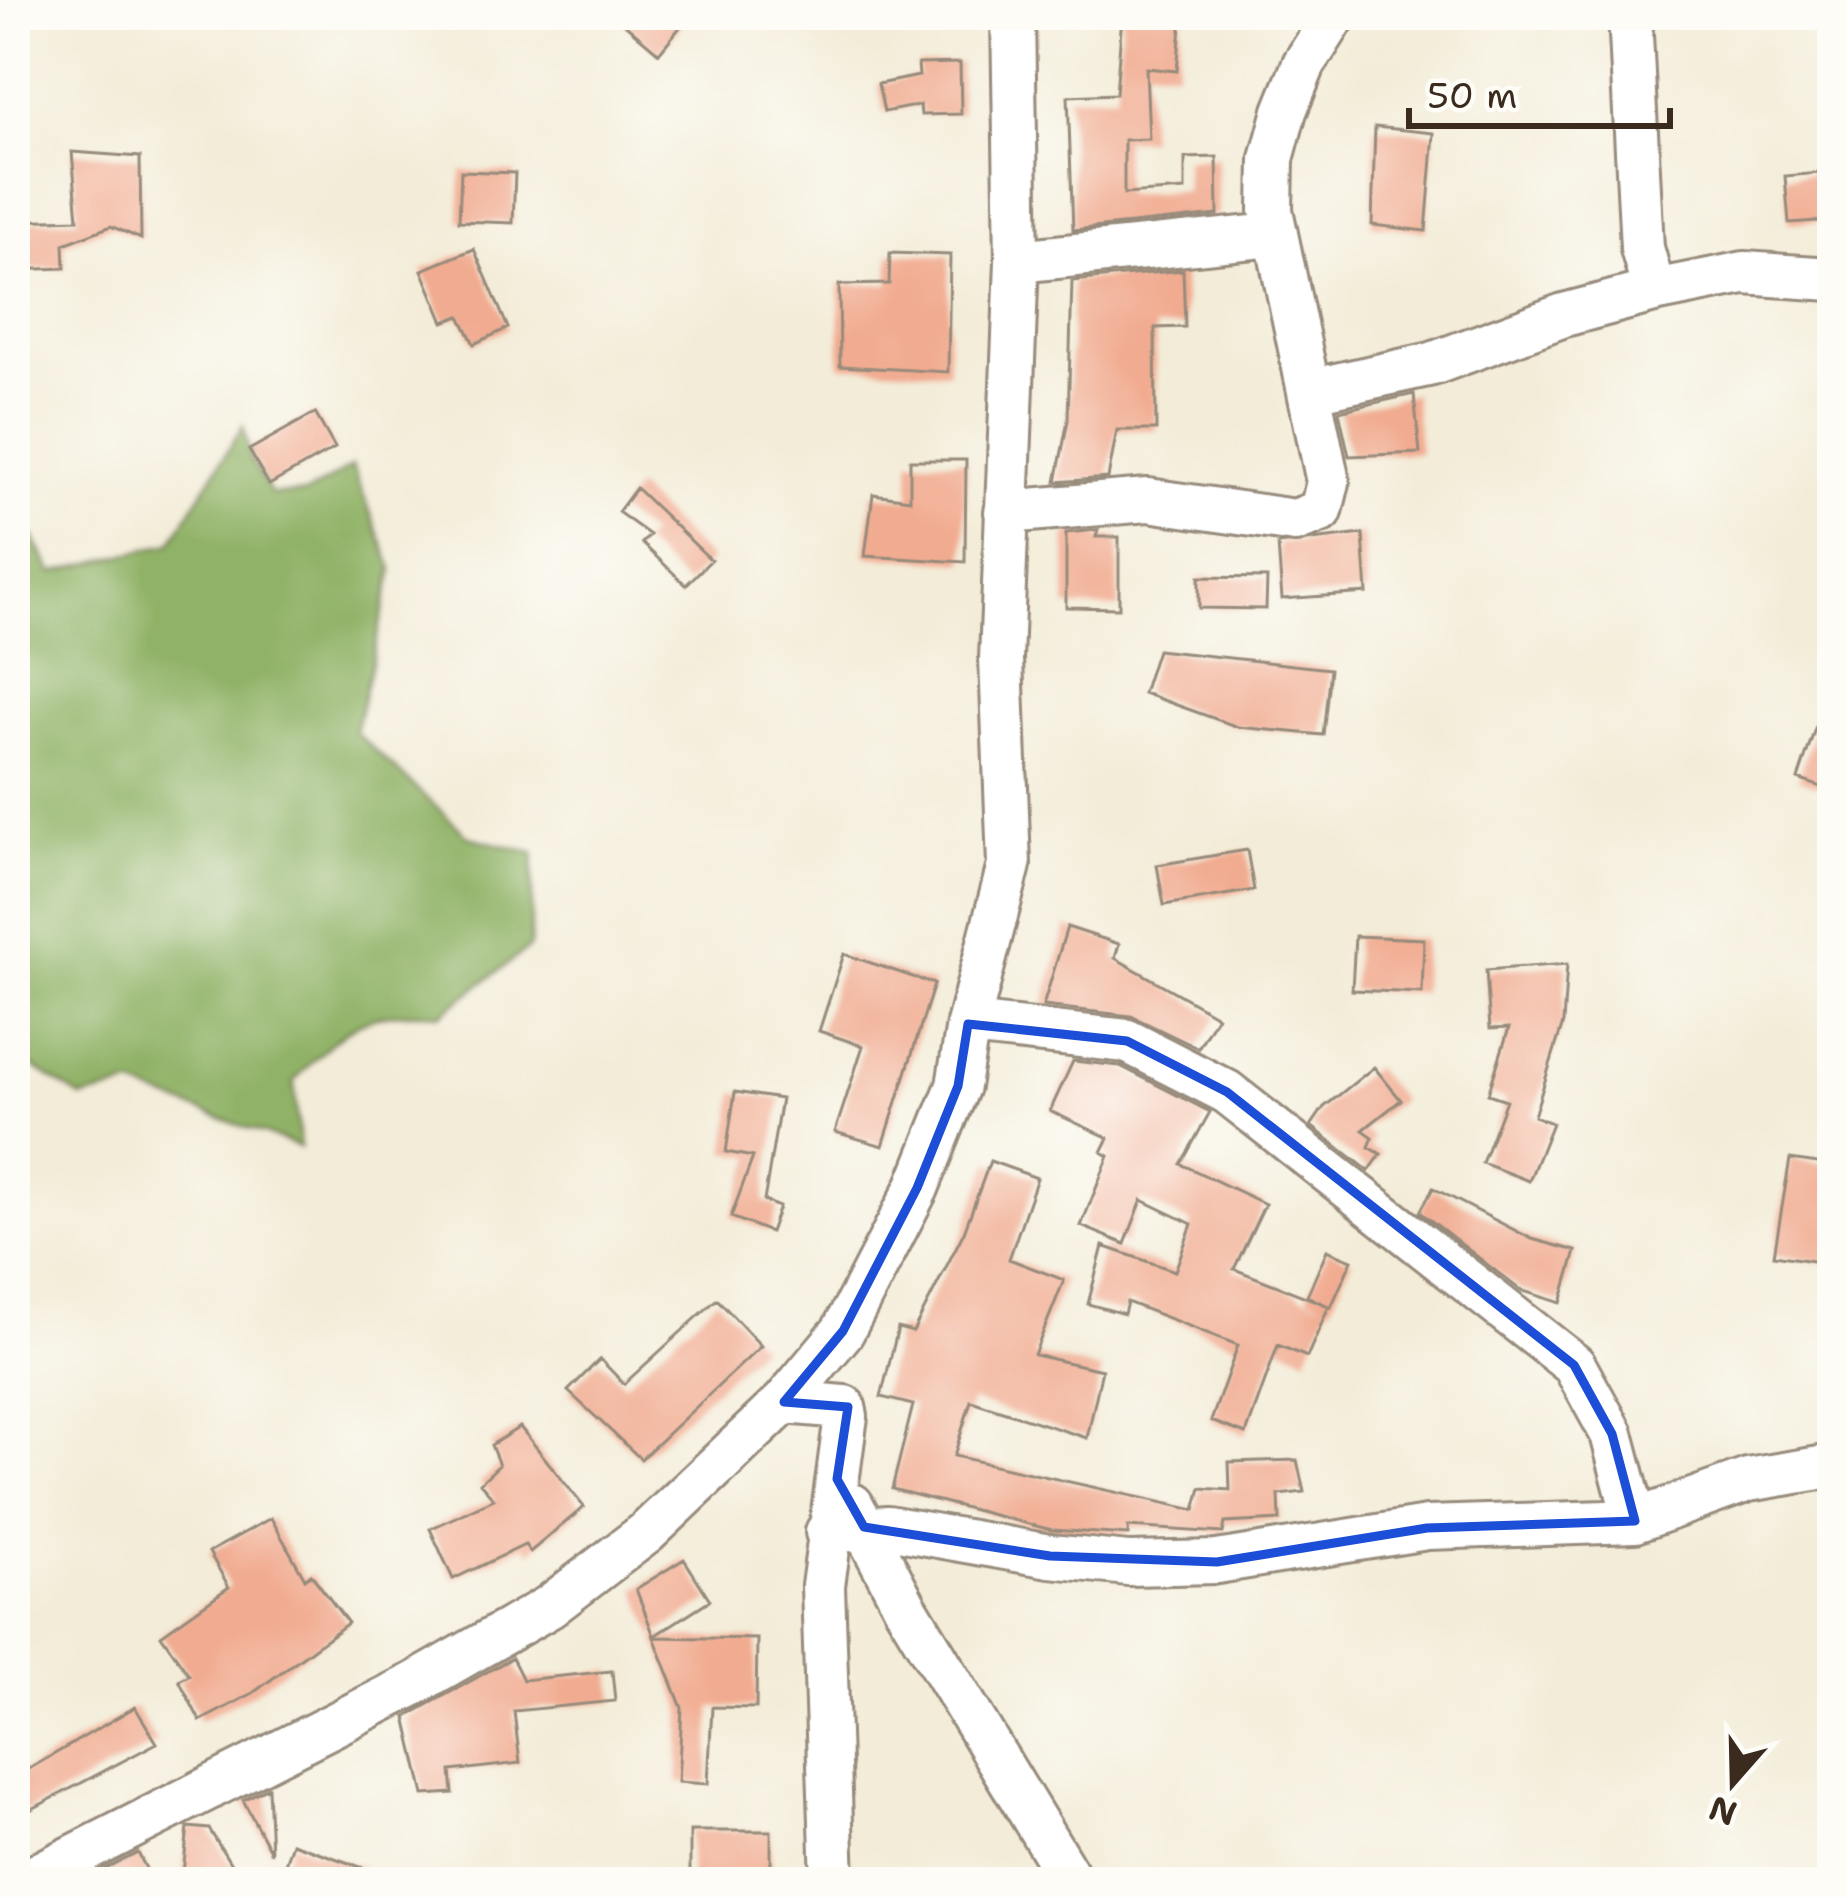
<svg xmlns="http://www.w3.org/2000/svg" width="1847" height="1897" font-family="'Shantell Sans',sans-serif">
	<rect width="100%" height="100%" fill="#fdfcf7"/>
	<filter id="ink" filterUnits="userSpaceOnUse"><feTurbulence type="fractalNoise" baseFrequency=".00833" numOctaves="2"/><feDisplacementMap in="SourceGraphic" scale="24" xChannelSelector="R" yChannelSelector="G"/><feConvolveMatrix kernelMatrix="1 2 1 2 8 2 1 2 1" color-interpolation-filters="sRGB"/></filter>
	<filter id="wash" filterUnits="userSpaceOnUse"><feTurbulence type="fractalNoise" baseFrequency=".004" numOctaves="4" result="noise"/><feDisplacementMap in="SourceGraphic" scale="48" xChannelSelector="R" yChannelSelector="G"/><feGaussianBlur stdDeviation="2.7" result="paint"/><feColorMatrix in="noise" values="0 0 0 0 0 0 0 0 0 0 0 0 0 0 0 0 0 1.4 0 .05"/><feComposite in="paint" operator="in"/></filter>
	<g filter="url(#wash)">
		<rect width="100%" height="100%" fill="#f3ecd8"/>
		<!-- forest -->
		<path fill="#90b266" stroke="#666e42" stroke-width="3" d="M243,426L250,459L271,494H306L352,466L393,569L355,732L469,837L534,853L530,947L441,1014C362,1007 345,1027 294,1081L300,1147L132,1086L82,1098L15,1055V503L53,573L171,543Z"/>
		<g id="blocks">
			<!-- building -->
			<path fill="#f1ab90" d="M614,15H690L659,53Z
				M1122,15H1182L1177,71L1146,68L1149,139L1124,140V194L1185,190V158L1217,157L1218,215L1073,230L1068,96L1116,94Z
				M960,63L961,114L921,115L920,105L884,112L878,84L919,76L918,64Z
				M1375,127L1434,133L1426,231L1372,225Z
				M72,152L140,157L141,239L111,226L64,244L65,268L15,270V221L78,219Z
				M461,171L515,173L513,223L459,221Z
				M1832,172V220L1789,223L1785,176Z
				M474,249L508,328L474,344L460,316L444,322L422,270Z
				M890,253L950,255L948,372L840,366L839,285L889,284Z
				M1183,270L1185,327L1155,328L1156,430H1117L1108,478L1056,482L1068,420L1072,281Z
				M1414,394L1420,453L1349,456L1339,411Z
				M315,413L335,448L269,485L249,450Z
				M910,460H966L965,562L865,556L873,494L910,499Z
				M636,488L711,560L686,585L642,543L650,535L618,512Z
				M1098,530L1096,537H1119V608L1066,607V533Z
				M1363,534L1367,593L1282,599L1278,544Z
				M1199,577L1267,578L1266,609L1199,608Z
				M1157,650L1330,669L1323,735L1238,727L1143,693Z
				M1827,693L1832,694V791L1798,779Z
				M1247,850L1254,890L1164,905L1157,865Z
				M1067,927L1119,944L1115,958L1217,1016L1198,1048L1131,1016L1043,1006Z
				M1355,936L1424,939L1422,993L1352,990Z
				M844,954L934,984L883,1146L835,1132L863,1046L819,1031Z
				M1567,964L1563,1023L1534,1116L1552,1123L1529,1181L1482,1163L1506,1100L1488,1094L1509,1028L1490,1029L1486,970Z
				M1073,1061L1120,1066L1210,1112L1181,1164L1265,1204L1234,1269L1329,1306L1307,1357L1278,1345L1246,1434L1211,1421L1238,1345L1127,1302L1124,1314L1088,1304L1103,1246L1175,1271L1192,1224L1142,1200L1125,1244L1081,1226L1109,1156L1102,1152L1109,1138L1050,1111Z
				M1374,1067L1401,1100L1363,1130L1373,1137L1369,1147L1381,1154L1369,1171L1311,1126L1324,1107Z
				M735,1092L781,1099L764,1201L779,1207L770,1232L731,1217L753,1157L726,1152Z
				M1790,1159L1832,1165V1264L1774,1255Z
				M990,1161L1037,1178L1009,1259L1064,1280L1034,1355L1102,1370L1087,1438L971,1401L954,1456L1195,1510L1201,1488L1230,1490L1229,1462L1297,1460L1304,1492L1279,1495L1280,1520L1225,1523L1223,1533L1128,1527V1535L1052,1530L892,1489L913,1405L881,1397L898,1328L913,1332L964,1232Z
				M1433,1188L1532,1239L1576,1251L1561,1303L1520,1290L1420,1212Z
				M1327,1250L1352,1260L1331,1307L1307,1296Z
				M717,1299L761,1346L641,1459L568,1391L600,1359L624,1384Z
				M520,1427L584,1507L530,1552L525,1545L453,1579L430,1529L494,1499L480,1483L499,1465L491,1445Z
				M271,1518L305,1579L311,1574L348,1623L253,1693L200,1721L179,1680L189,1675L161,1635L229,1587L209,1552Z
				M684,1559L710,1600L654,1636L636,1589Z
				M654,1637L757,1639L756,1708L712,1707L708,1784L678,1782L682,1708Z
				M512,1658L523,1680L612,1671L615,1701L514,1711L520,1763L451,1771L453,1793L424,1795L406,1717Z
				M135,1707L157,1743L15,1818V1777Z
				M268,1787L271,1853L243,1800Z
				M188,1827L209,1829L242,1882H182Z
				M690,1831H771V1882H690Z
				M292,1843L392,1878L391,1882H279Z
				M138,1853L153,1882H80Z"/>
		</g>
	</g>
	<g filter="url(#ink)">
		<use href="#blocks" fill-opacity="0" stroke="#978b7b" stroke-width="3"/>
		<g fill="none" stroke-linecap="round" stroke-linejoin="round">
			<defs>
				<path id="minor" d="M1630,15L1642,248L1654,291
					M1017,261L1273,235
					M1309,391L1432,364L1564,315L1654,291L1744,273L1832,279
					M1006,512L1148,500L1295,521L1321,511L1328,482L1271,210L1272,159L1285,111L1304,64L1335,15
					M968,1024L1127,1041L1227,1092L1574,1365L1612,1434L1635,1521
					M784,1402L844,1407L846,1416L823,1586L833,1882
					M852,1505L906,1608L1072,1882
					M827,1532L888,1527L1050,1556L1128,1564L1217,1562L1427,1528L1635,1521L1748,1480L1832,1466
					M24,1882L414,1684L549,1607L646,1533L784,1402L843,1331L917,1188L958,1086L968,1024L1009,865L1001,659L1017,261L1013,15"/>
			</defs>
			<!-- minor casing -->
			<use href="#minor" stroke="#978b7b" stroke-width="48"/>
			<!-- minor -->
			<use href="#minor" stroke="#fff" stroke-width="42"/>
		</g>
	</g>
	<!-- marked area -->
	<path fill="none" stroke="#1d4ed8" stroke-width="9" stroke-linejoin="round" d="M968,1024L1127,1041L1227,1092L1574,1365L1612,1434L1635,1521L1427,1528L1217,1562L1050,1556L864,1527L837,1479L848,1407L784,1402L843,1331L917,1188L958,1086Z"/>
	<!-- margin -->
	<rect width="1847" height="1897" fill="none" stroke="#fdfcf7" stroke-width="60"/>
	<!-- north arrow -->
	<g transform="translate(1733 1783) rotate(200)" stroke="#fdfcf7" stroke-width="9" paint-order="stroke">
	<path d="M0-9L21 45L0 30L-21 45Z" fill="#3b2a1e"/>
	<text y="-18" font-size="33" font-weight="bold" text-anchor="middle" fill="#3b2a1e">N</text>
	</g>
	<!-- scale -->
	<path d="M1409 108v18h261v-18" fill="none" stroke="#3b2a1e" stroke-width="6"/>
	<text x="1427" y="108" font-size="36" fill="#3b2a1e" stroke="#fdfcf7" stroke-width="9" paint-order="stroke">50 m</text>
</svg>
